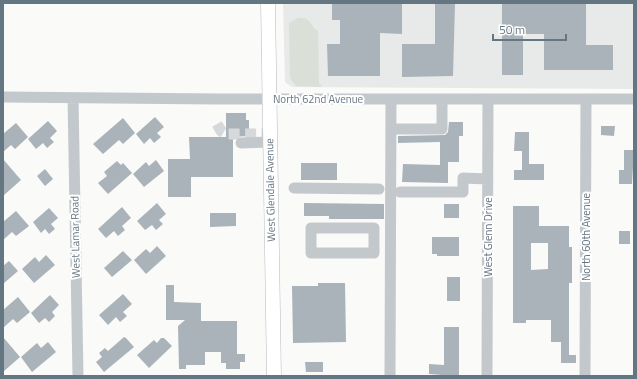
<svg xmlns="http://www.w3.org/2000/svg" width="637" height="379" font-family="'Titillium Web',sans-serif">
	<rect width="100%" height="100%" fill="#fafaf8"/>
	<!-- built -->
	<path fill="#e8e9e9" d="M283,3H634V89L292,87L286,83L285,81Z"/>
	<!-- green -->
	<path fill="#dadfd7" d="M298,18C312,17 309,25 318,31L319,84H321V87L296,86L290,78L289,23Z"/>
	<!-- building -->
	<path fill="#aab3b9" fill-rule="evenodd" d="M332,3H402V34L380,33V76H328L327,44H340V20H332Z
		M435,3H455L453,76L402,77V44H435Z
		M502,3H586V45H613V70H544V34H523V75H502Z
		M226,113H246V120H249V132H247L248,136L233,137V177H191V197H168V159H190L189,137H226Z
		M155,117L164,127L157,133L161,137L154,143L150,138L144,144L136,134Z
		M123,118L135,133L123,144L119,140L103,154L93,144Z
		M48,121L57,131L50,138L54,142L47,148L43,143L36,149L28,139Z
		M449,122H463V136H459V162H448V183L402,182L403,164L440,165V142L398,143V136L445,135L448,132Z
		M16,123L28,137L15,149L11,145L3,152V134Z
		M601,126H615L614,136L601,135Z
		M515,132H529V164H544V180H514V170H522V151H514Z
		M624,150H634L632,184H619V170H624Z
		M3,159L21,180L3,196Z
		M156,160L164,171L144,187L133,174L146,162L149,166Z
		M117,161L121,165L123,163L132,173L108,194L98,183L107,176L104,172Z
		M301,163H337V180H301Z
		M45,169L53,179L45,186L37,176Z
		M157,203L166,214L159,220L163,224L156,230L152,225L145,230L137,221Z
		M304,203L384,204V219H329V216H304Z
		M444,204H459V218H444Z
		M513,206H539V226H569V247H572V283H569V355H576V363H561V342H551V320H526V323H513ZM531,243H548V269L531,270Z
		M122,207L131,218L122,226L125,230L118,236L114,231L106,238L98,229Z
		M49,208L58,218L51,224L55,229L49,234L45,229L41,233L33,222Z
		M16,211L29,226L16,236L12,232L3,240V222Z
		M210,213H236V226L210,227Z
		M619,231H630V244H619Z
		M432,237H459V256H437V254H432Z
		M157,246L166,256L146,274L134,260L146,249L150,253Z
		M123,251L132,260L112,277L104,268Z
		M46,255L55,265L34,283L22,269L35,257L39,262Z
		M9,261L18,271L3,284V266Z
		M447,277H460V301H447Z
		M318,283H345L346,342L293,343L292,286H318Z
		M166,285H174V302L201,303V321H237V354H245V362H240V369H226V363H221V352H205V365H186V369H179L178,326L185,320H166Z
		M123,294L132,304L123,312L127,316L120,322L116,317L108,325L99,315Z
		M50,295L59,305L52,312L55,316L49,322L45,318L39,323L31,313Z
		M18,297L30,312L17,323L13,319L3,328V310Z
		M444,327H459V376H442V375L429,374V364L444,365Z
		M3,337L20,357L3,372Z
		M124,337L126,338L134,347L104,372L96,362L102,357L99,353L105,348L108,351Z
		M161,338H164L172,346L149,368L137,355L154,340L157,343Z
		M48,342L56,352L32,372L21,357L37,343L41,348Z
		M305,362H323V372H306Z"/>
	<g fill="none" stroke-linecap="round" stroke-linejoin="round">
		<!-- minor-tunnel -->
		<path stroke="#d5d9db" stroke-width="11" stroke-dasharray="11 5.5" stroke-linecap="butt" d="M217,124L221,131L226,134H270"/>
		<defs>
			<path id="major" d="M268,3L274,376"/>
		</defs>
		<!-- major casing -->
		<use href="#major" stroke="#b5babe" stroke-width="15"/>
		<!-- minor -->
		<path stroke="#c3c8cc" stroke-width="11" d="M3,97L217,99H634
			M73,98L78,376
			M391,129H442V99
			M241,143L270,142
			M294,188L379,189
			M400,192H463V178L488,179
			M311,228H374V253H311Z
			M390,376L391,99
			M487,376L488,99
			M585,376L586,99"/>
		<!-- major -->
		<use href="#major" stroke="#fff" stroke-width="14"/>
	</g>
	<g text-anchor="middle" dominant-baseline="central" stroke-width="4" stroke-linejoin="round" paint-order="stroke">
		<!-- street labels -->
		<g font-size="11" fill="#657683" stroke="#fff">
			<text x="318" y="99">North 62nd Avenue</text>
			<text transform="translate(270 190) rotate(-91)">West Glendale Avenue</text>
			<text transform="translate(75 237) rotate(-91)">West Lamar Road</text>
			<text transform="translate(488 237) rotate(-90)">West Glenn Drive</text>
			<text transform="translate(586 237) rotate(-90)">North 60th Avenue</text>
		</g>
	</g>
	<!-- border -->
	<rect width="637" height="379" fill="none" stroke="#657683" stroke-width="8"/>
	<!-- scale -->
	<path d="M493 34v6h73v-6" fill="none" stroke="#657683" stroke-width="2"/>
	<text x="499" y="34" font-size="12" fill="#657683" stroke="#ffffff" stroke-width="3" paint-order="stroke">50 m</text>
</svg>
